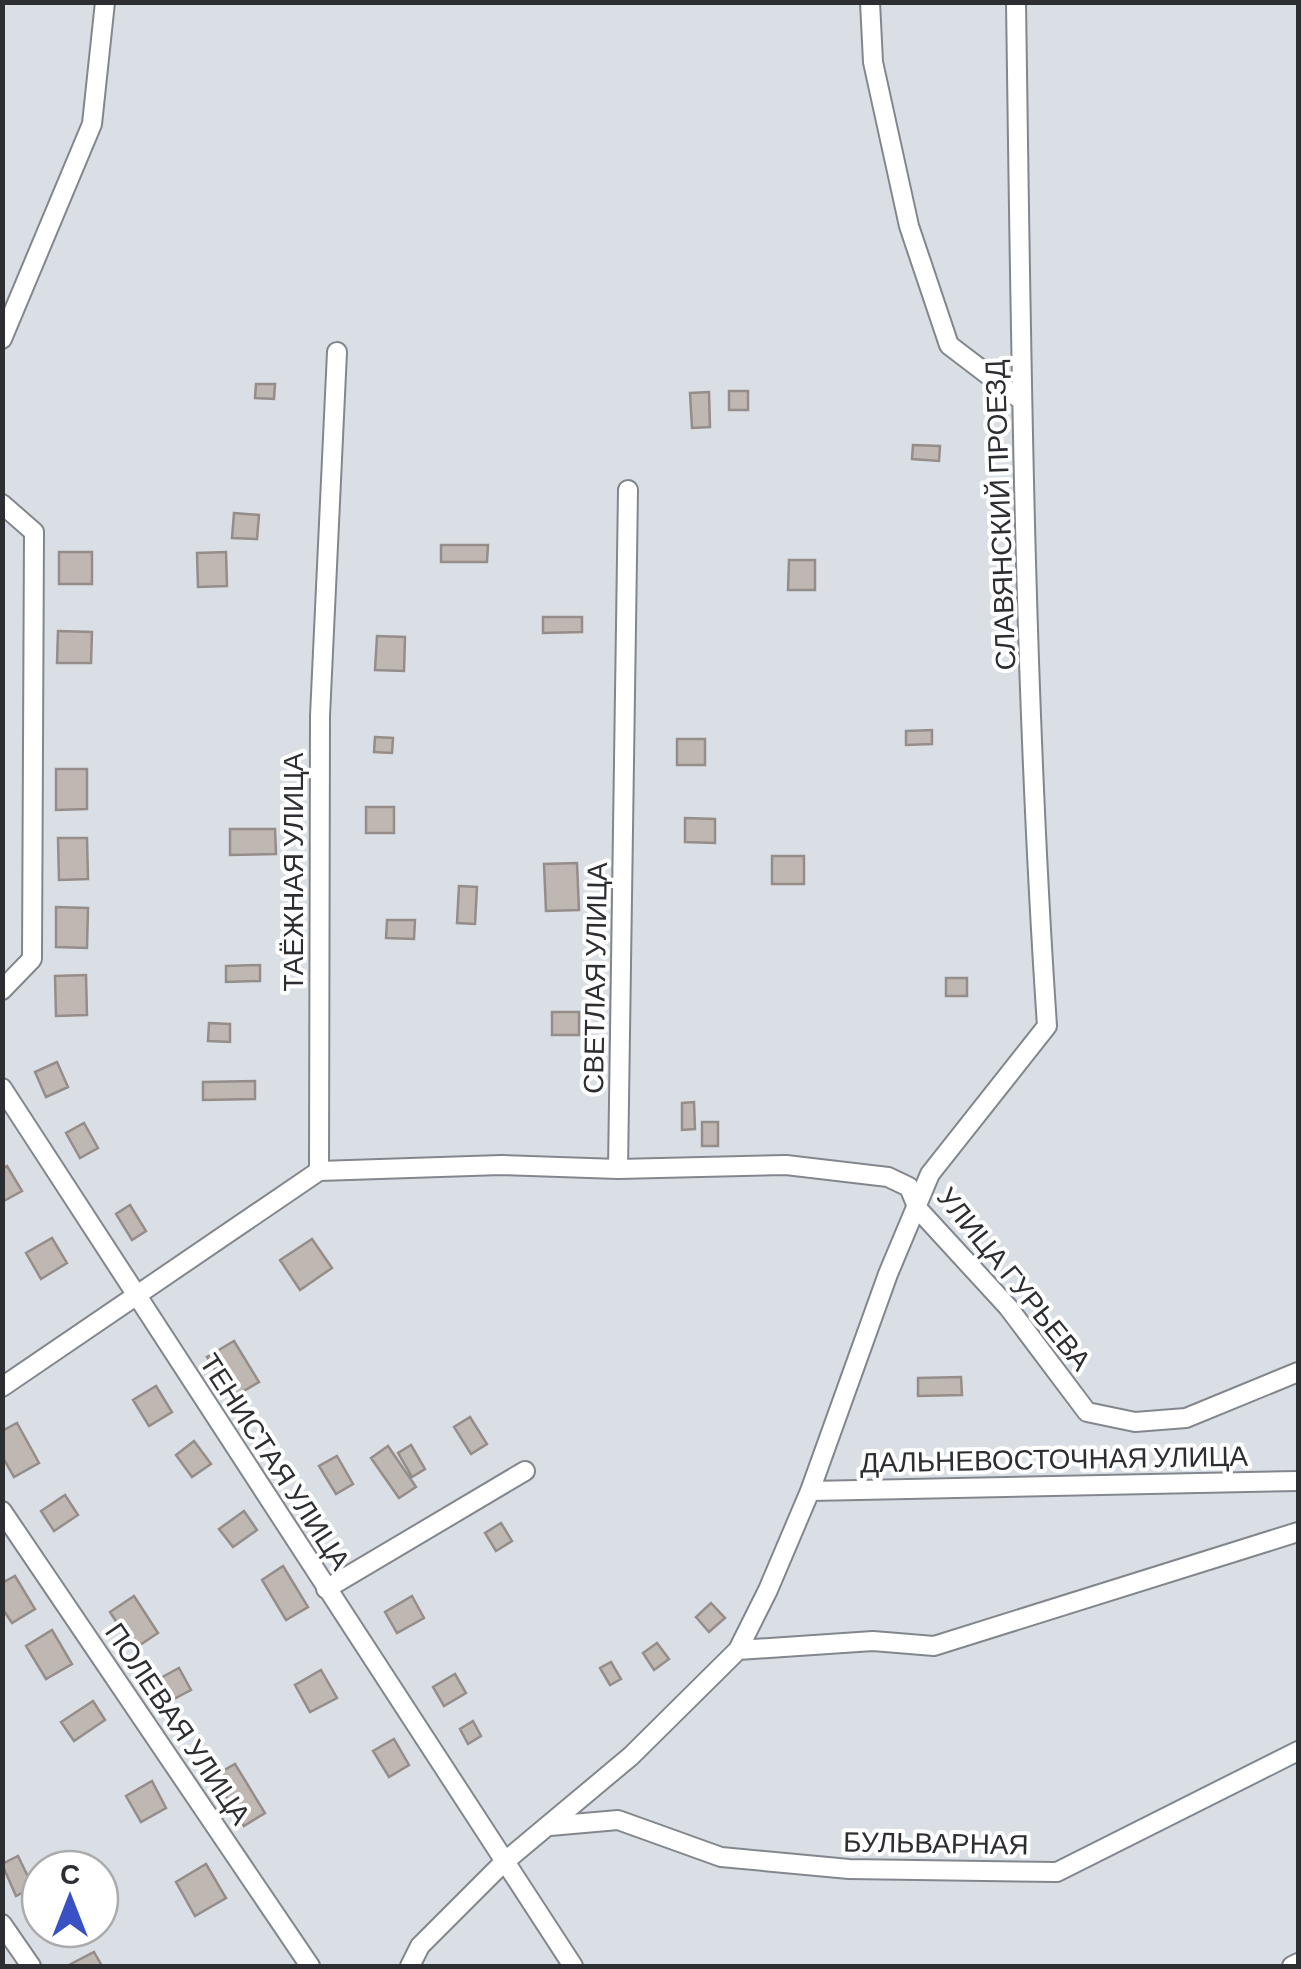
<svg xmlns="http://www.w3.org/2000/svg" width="1301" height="1969" font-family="Barlow,sans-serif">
	<rect width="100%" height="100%" fill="#dadfe5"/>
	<!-- building -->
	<path fill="#beb7b2" stroke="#958d89" stroke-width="2.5" d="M256,384H275L274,399L255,398Z
		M729,391H748V410H729Z
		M709,392L710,427L692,428L690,393Z
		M913,445L940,446L939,461L912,459Z
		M234,513L259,515L257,539L232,538Z
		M441,545H488L487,562H441Z
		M59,552H92V584H59Z
		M226,552L227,586L198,587L197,553Z
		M789,560H815V590H788Z
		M543,617H582V632L543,633Z
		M58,631L92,632L91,663H57Z
		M377,636L405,637L404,671L375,670Z
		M932,730V744L906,745V731Z
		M375,737L393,738L392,753L374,752Z
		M677,739H705V765H677Z
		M56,769H87V809L56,810Z
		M366,807H394V833H366Z
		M685,818L715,819V843L685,842Z
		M230,829H275L276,854L230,855Z
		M58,838H87L88,879L59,880Z
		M772,856H804V884H772Z
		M577,863L579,910L546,911L544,864Z
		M459,886L477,887L475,924L457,923Z
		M56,907L88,908L87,948L56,947Z
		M387,920H415L414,939L386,938Z
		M260,965V981L226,982V966Z
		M86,975L87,1015L56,1016L55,976Z
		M946,978H967V996H946Z
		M552,1012H579V1035H552Z
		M209,1023L230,1024V1042L208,1041Z
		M57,1062L68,1087L46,1097L35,1072Z
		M255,1081V1099L203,1100V1082Z
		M694,1102L695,1129L682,1130V1103Z
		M702,1122H718V1146H702Z
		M84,1123L98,1148L80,1158L66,1133Z
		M7,1166L22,1191L2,1202V1169Z
		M130,1205L146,1231L132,1240L116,1214Z
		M52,1238L67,1263L41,1279L26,1253Z
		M312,1239L332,1268L300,1290L280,1260Z
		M234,1341L259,1382L232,1398L207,1357Z
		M961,1377L962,1395L918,1396V1378Z
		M156,1386L172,1412L149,1426L133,1400Z
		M470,1417L487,1444L471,1454L454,1427Z
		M17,1423L39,1463L14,1477L2,1456V1431Z
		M194,1441L211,1464L192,1477L176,1455Z
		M411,1445L425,1469L412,1477L398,1453Z
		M388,1446L416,1487L399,1498L371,1458Z
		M337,1456L353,1484L336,1494L319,1466Z
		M65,1495L78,1515L54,1531L41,1511Z
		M244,1511L257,1530L233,1547L219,1529Z
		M501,1523L512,1541L496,1551L485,1533Z
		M283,1566L308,1607L286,1620L262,1580Z
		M15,1576L35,1609L12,1623L2,1608V1583Z
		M134,1596L158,1633L134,1649L110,1612Z
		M412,1596L424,1618L397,1633L385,1612Z
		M711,1603L725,1618L709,1632L696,1617Z
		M52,1630L72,1664L46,1679L26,1646Z
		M657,1643L669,1659L654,1670L643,1653Z
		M611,1662L621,1679L610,1685L600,1668Z
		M179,1668L191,1690L166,1703L155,1681Z
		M321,1670L337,1698L310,1712L295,1685Z
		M455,1674L466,1693L444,1706L433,1687Z
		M93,1701L105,1720L74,1741L61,1722Z
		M473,1721L481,1736L468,1744L460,1729Z
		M394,1739L409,1765L389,1777L373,1751Z
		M235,1764L265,1813L244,1826L214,1776Z
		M152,1781L166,1808L141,1822L126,1796Z
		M18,1856L33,1887L16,1896L2,1864Z
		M206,1864L226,1898L195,1916L176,1882Z
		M94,1952L102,1966H67Z"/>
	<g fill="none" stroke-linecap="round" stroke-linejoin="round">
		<defs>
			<path id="minor" d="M870,2L873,62L909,226L949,345L1021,400
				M2,339L92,124L105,2
				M2,504L34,532L32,959L2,990
				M2,1088L573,1966
				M618,1169L786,1165L888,1177L909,1187L918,1209L1008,1307L1087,1412L1135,1422L1186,1418L1298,1372
				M319,1171L501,1165L618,1169L628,490
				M2,1387L319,1171L320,716L337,352
				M810,1491L1298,1481
				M2,1511L310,1966
				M326,1589L525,1471
				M738,1650L873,1641L934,1646L1298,1532
				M550,1826L618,1820L721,1857L849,1869L1057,1872L1298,1751
				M2,1924L31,1966
				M410,1966L420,1946L503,1863L631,1756L738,1650L768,1590L810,1491L888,1274L930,1174L1047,1026C1024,686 1021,344 1016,2
				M1292,1966L1298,1963"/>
		</defs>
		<!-- minor casing -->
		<use href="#minor" stroke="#83878d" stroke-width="22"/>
		<!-- minor -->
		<use href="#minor" stroke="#fff" stroke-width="18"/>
	</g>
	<g text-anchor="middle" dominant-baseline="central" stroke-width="8" stroke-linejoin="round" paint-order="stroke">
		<!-- street labels -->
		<g font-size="28" fill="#2c2e31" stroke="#fff">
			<text transform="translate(999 515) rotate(-92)">СЛАВЯНСКИЙ ПРОЕЗД</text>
			<text transform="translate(292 872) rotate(-90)">ТАЁЖНАЯ УЛИЦА</text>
			<text transform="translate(594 978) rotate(-89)">СВЕТЛАЯ УЛИЦА</text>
			<text transform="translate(1015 1278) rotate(51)">УЛИЦА ГУРЬЕВА</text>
			<text transform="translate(1054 1458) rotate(-1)">ДАЛЬНЕВОСТОЧНАЯ УЛИЦА</text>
			<text transform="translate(276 1461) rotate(57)">ТЕНИСТАЯ УЛИЦА</text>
			<text transform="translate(179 1723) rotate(56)">ПОЛЕВАЯ УЛИЦА</text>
			<text transform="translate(936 1842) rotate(1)">БУЛЬВАРНАЯ</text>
		</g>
	</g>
	<!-- border -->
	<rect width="1301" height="1969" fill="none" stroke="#2c2e31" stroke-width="10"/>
	<!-- north arrow -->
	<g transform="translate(70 1899)"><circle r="48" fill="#ffffff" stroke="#ababad" stroke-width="2.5"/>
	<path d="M0-8L18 38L0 25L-18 38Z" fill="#3951c4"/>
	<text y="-15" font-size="28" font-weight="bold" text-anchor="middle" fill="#2c2e31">С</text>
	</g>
</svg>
